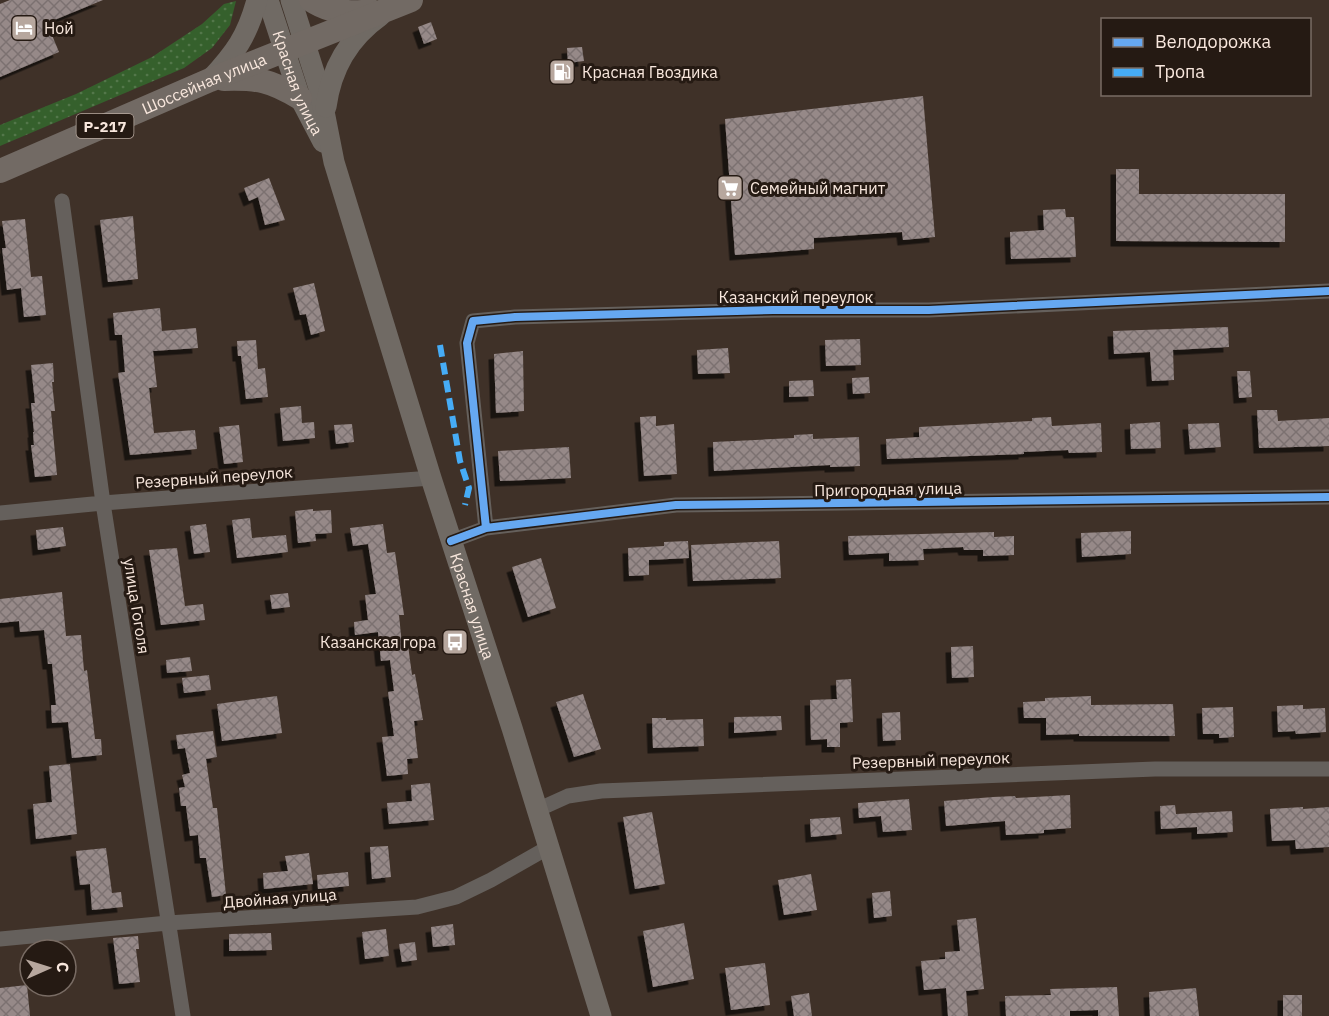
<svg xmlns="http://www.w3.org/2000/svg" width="1329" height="1016" font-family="'IBM Plex Sans',sans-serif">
	<defs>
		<pattern id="grass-dots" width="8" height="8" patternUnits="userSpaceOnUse" patternTransform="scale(1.5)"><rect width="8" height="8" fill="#35602c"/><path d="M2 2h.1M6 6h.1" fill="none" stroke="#53774a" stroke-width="1.8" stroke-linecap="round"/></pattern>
		<pattern id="building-cross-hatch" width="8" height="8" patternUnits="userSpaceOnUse" patternTransform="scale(1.5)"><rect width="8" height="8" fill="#968988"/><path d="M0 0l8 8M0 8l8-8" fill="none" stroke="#7b7170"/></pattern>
		<filter id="shadow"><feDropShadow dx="-5.5" dy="5.5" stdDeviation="0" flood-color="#0009"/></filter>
	</defs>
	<rect width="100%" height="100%" fill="#3f3128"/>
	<!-- grass -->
	<path fill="url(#grass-dots)" d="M236,1L230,25L212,48L184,68L0,146V125L76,94L152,57L202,24L224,4Z"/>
	<!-- building -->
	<path fill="url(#building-cross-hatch)" filter="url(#shadow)" d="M10,0H103L47,23L59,52L0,77V4Z
		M431,22L437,39L424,44L418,27Z
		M582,47L584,61L568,63L567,48Z
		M923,96L935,237L903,240L902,232L814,238V249L735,255L725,119Z
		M1116,169H1139V194H1285V242L1116,241Z
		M269,178L285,220L265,225L258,197L249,201L244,188Z
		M1065,209L1066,217H1074L1076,257L1011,259L1010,232L1044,230L1043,210Z
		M133,216L138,279L108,282L100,220Z
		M25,219L31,277L42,276L46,315L24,317L21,288L7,290L2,248H6L2,221Z
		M314,283L325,331L311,335L306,314L300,315L293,288Z
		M160,308L162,331L196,328L198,348L153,351L157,387L149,388L154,433L195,430L197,449L130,455L118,373L125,372L122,335H115L113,313Z
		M1228,327L1229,347L1173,350L1174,380L1152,381L1150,352L1114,354L1113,331Z
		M860,339L861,365L826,366L825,340Z
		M256,340L258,369L265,368L268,397L246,399L241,356H238L237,341Z
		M728,348L730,373L698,374L697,350Z
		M523,351L524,411L496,413L494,354Z
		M53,363L54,382H52L55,411H51L57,475L35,477L31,445H34L33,432H34L31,403H35L31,365Z
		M1237,371H1250L1252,397L1239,398Z
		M869,377L870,393L853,394L852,378Z
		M813,380L814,396L789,397V381Z
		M301,406L302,423L314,422L315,438L283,441L280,408Z
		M1257,410H1277L1278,421L1329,418V446L1259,448Z
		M656,416V426L674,424L677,474L644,476L640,417Z
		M1051,417L1052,426L1101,423L1102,452L1069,453L1068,450L1024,452V454L887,459L886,439L919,437V427L1032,421V418Z
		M1160,422L1161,448L1131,449L1130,424Z
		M1219,423L1221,447L1190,449L1188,424Z
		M352,424L354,442L336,444L334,425Z
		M239,425L243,462L224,464L219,427Z
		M813,434V439L859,437L860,466L830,467V465L714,471L713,442L794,438V435Z
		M569,447L571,478L500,481L498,451Z
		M313,509V511L331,510L332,533L315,534L316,541L298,543L295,511Z
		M250,518L252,538L286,535L288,552L237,558L232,520Z
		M206,524L210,552L194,554L190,526Z
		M383,524L387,553L395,552L404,615H399L402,645H408L412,675L415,674L423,720L414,721L418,758L407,759L408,774L387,776L382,737L394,736L388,692L394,691L390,660L381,661L378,632L355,635L354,622L368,620L365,595L376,594L368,544L353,546L350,528Z
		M63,527L66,546L38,550L36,530Z
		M1131,531V554L1082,557L1081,533Z
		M994,532V537L1014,536V555L983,556V550H964L963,547L923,549L924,560L889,561V553L849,555L848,536Z
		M688,541L689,558L649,560V575L629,576L628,548L664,546V542Z
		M779,541L781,578L693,581L691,545Z
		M177,548L185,606L203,604L205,620L161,625L149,550Z
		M541,558L556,608L528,617L512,567Z
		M62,592L66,636L81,635L84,671L87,670L95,739H101L102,755L72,758L68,722L52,723L51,705H56L52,664H48L44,630L20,632L19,621L0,623V599Z
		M288,593L290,607L272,609L270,595Z
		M973,646L974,677L952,678L951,647Z
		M190,657L192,671L167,673L166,660Z
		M209,675L211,690L184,693L182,678Z
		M851,679L853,722L840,723V747H827V739L811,740L810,700L837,699L836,680Z
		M583,694L601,749L574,757L556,702Z
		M277,696L282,733L222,741L217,704Z
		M1091,696V705L1173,704L1175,736H1079V734L1046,735V718H1024L1023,702L1045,701V698Z
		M1303,705V709L1325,708L1326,732L1296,734L1295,731L1278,732L1277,706Z
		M1233,707L1234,737L1219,738V734H1203L1202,708Z
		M900,712L901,740L883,741L882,713Z
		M781,716L782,730L734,733V717Z
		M652,718H666V720L703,719L704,746L653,748Z
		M213,731L217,757L206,759L213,808H217L226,895L212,897L206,858H200L198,835L190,836L186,806H181L179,788L185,787L182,775L190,773L185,748L178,749L176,735Z
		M70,764L77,834L36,839L33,804L52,802L49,766Z
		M430,783L434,820L389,824L387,803L412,801L411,785Z
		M1070,795L1071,828L1044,830V833L1006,835L1005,821L946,826L944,801L993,797L1015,796L1016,798Z
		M909,799L912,830L883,832L881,816L859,818L858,803Z
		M1175,805L1176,814L1232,811L1233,832L1197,834V827L1161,829L1160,806Z
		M1303,807V809L1329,807V847L1296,849L1295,840L1272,841L1270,809Z
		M652,812L665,884L635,889L623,817Z
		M840,817L842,834L811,837L810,819Z
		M388,846L391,877L372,879L370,847Z
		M106,848L112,893L121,892L123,907L92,910L90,884L80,885L76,851Z
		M309,853L313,884L264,889L263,873L288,871L285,856Z
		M348,872L349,886L318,889L317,875Z
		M811,874L817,910L784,915L778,880Z
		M890,891L892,916L874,918L872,893Z
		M976,918L984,989L966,991L968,1016H948L946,988L924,990L921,961L945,959V952L960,951L957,920Z
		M684,923L694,979L653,987L643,931Z
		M453,924L455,945L433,947L431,927Z
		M386,929L389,956L365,959L362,932Z
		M271,933L272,950L229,951V934Z
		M138,936L139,949H136L140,982L119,984L113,938Z
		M415,942L417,960L402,962L399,944Z
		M765,963L770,1005L731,1010L725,968Z
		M27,985L30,1016H0V988Z
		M1117,987L1119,1016H1098V1010L1070,1011V1016H1006L1005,996L1051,995L1050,989Z
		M1196,988L1199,1016H1150L1149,992Z
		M809,993L812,1016H794L791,996Z
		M1283,995H1302V1016H1283Z"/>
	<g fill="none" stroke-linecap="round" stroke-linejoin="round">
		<!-- minor -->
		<path stroke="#65605c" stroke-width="15" d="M62,201L103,503L183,1016
			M0,513L103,503L431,478
			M486,528L467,343L473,321L515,317L773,310H929L1329,291
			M451,541L486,528L676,505L1329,497
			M537,810L568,796L601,791L1155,769H1329
			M0,939L168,923L417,907L456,897L491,880L549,847"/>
		<!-- secondary -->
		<g stroke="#706a64" stroke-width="21">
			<path id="s1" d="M268,0L300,98L323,142"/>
			<path id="s2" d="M291,0L320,91L334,162L431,478L512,728L601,1016"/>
			<path d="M210,80C235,53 247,37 257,0"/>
			<path d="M326,107C331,69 349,38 380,16"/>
		</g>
		<!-- trunk -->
		<g stroke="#726a64" stroke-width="24">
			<path d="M311,0C329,12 350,14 371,11"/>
			<path d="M224,79C258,78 270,80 300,98"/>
			<path id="s3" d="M0,171L210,80L411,0"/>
		</g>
		<!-- quiet -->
		<path stroke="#46acf6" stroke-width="6" stroke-dasharray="12 6" stroke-linecap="butt" d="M440,345L460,461L469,488L465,505"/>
		<defs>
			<path id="cycleway" d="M486,528L467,343L473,321L515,317L773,310H929L1329,291
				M451,541L486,528L676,505L1329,497"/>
		</defs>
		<!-- cycleway casing -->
		<use href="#cycleway" stroke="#251a13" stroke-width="11"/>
		<!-- cycleway -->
		<use href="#cycleway" stroke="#66a8f1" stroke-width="8"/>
	</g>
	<!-- icons -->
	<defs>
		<symbol id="hotel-square" viewBox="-11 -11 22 22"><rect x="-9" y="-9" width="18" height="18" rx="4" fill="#b7a79e" stroke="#251a13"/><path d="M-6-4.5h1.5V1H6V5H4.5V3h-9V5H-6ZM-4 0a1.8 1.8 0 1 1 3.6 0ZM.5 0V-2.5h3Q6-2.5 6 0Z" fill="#fff"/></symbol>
		<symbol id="fuel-square" viewBox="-11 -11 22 22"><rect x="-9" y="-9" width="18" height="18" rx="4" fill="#b7a79e" stroke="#251a13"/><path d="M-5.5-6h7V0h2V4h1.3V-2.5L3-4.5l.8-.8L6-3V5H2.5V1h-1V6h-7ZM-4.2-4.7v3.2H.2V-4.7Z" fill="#fff"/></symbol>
		<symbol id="supermarket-square" viewBox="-11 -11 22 22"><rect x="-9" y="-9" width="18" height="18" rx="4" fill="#b7a79e" stroke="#251a13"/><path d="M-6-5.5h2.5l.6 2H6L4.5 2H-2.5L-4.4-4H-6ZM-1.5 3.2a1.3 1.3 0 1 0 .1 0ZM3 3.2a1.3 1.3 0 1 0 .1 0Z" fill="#fff"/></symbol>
		<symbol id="bus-square" viewBox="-11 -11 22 22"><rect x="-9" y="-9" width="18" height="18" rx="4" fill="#b7a79e" stroke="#251a13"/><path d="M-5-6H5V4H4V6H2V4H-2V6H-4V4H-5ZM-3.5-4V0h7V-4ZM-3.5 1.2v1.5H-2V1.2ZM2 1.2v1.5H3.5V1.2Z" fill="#fff"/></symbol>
	</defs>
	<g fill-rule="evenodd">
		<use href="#hotel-square" x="9" y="13" width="30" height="30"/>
		<use href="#fuel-square" x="547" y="57" width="30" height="30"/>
		<use href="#supermarket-square" x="715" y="173" width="30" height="30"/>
		<use href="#bus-square" x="440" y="627" width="30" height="30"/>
	</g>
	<g text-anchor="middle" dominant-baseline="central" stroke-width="6" stroke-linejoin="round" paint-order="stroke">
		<!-- shield labels -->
		<rect fill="#251a13" stroke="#b9aaa0" stroke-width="1.5" x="76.5" y="114" width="57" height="24" rx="4.5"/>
		<g font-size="15" font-weight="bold" fill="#f8e7dd">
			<text x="105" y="126">Р-217</text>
		</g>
		<!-- poi labels -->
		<g font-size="16" fill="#f8e7dd" stroke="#251a13" text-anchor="start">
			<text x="44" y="28">Ной</text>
			<text x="582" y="72">Красная Гвоздика</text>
			<text x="750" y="188">Семейный магнит</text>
			<text x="436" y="642" text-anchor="end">Казанская гора</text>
		</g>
		<!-- street labels -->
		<g font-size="16" fill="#f8e7dd" stroke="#251a13">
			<text stroke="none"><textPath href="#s1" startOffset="88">Красная улица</textPath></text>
			<text stroke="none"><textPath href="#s3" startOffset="222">Шоссейная улица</textPath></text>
			<text x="796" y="297">Казанский переулок</text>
			<text transform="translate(214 477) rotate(-4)">Резервный переулок</text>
			<text transform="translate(888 489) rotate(-1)">Пригородная улица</text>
			<text transform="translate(137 606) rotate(81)">улица Гоголя</text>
			<text stroke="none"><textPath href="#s2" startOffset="633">Красная улица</textPath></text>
			<text transform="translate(931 760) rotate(-2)">Резервный переулок</text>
			<text transform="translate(280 898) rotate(-4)">Двойная улица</text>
		</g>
	</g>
	<!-- legend -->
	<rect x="1101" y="18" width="210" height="78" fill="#251a13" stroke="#796c64" stroke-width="1.5"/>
	<rect x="1113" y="38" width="30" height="9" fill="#66a8f1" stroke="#796c64" stroke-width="1.5"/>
	<text x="1155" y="48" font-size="18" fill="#f8e7dd">Велодорожка</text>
	<rect x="1113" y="68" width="30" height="9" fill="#46acf6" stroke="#796c64" stroke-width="1.5"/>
	<text x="1155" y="78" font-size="18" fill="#f8e7dd">Тропа</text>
	<!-- north arrow -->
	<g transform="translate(48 968) rotate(87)"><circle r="28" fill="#251a13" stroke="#796c64" stroke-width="1.5"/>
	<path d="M0-4.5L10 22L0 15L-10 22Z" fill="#b7a79e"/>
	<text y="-9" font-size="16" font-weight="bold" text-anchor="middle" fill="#f8e7dd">С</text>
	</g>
</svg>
